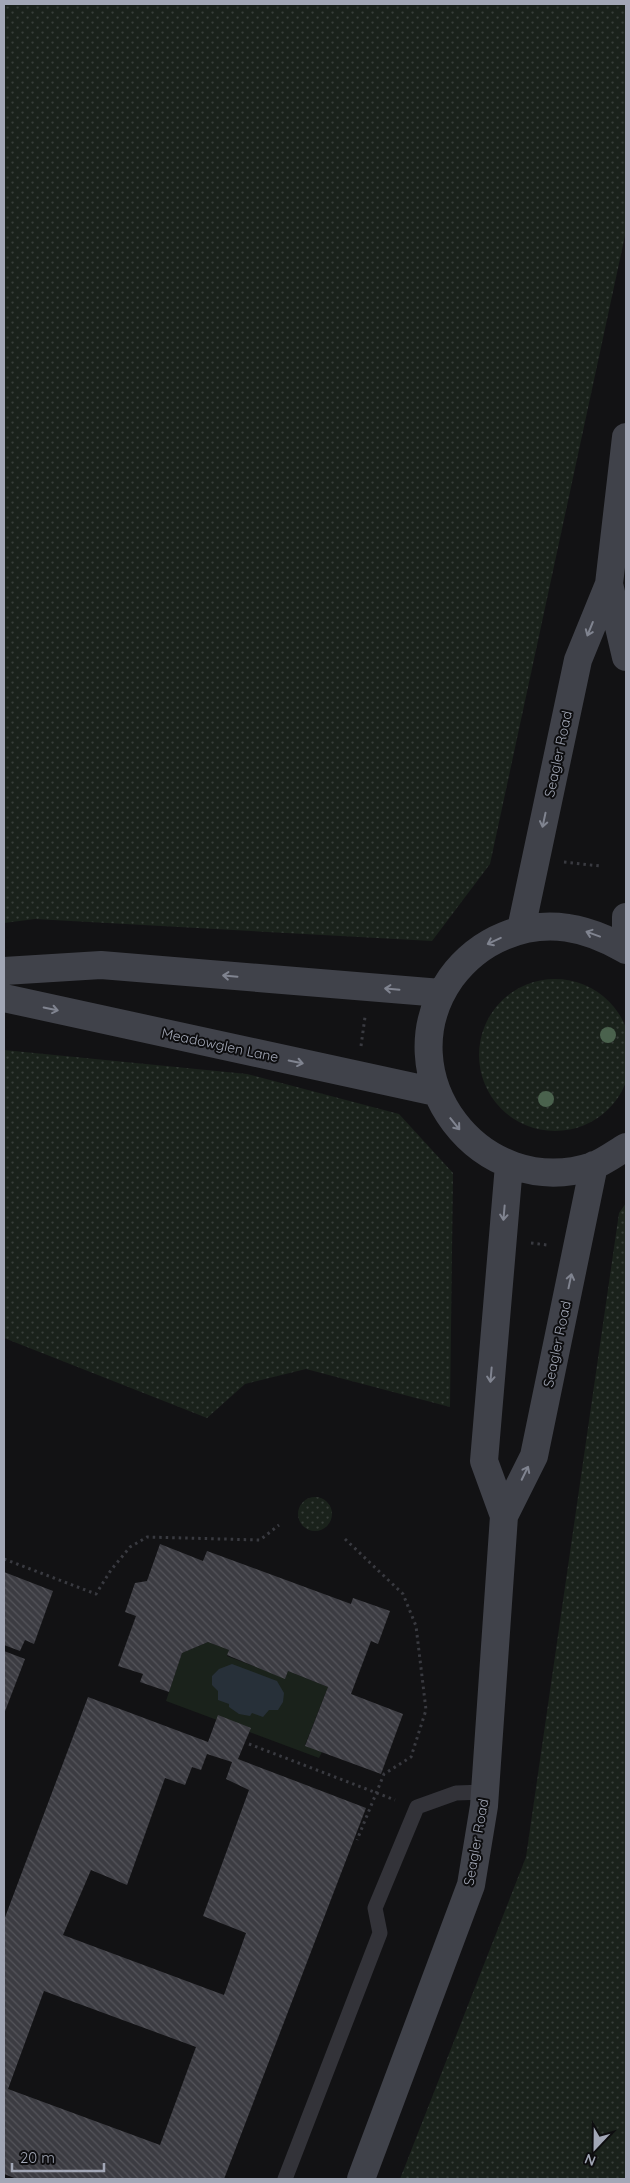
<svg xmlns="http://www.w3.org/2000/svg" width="630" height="2183" font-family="Quicksand,sans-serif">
	<defs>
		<pattern id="grass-dots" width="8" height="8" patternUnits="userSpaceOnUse" patternTransform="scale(1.25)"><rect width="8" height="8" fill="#1a221b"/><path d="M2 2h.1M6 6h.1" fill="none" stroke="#383f3a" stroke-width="1.8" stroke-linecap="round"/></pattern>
		<pattern id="building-back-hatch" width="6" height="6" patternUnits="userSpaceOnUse" patternTransform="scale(1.25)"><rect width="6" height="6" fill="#3c3c42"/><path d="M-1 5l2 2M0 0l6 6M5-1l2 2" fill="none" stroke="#55555b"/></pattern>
	</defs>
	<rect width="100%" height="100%" fill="#121214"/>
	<!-- grass -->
	<path fill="url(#grass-dots)" d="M4,4H626V231L490,864L432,941L35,919L4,923Z
		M479 1055a76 76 0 1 1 152 0a76 76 0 1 1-152 0Z
		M4,1050L247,1074L399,1114L453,1173L450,1407L306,1369L245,1384L207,1418L4,1338Z
		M626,1203V2179H400L526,1857L619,1213Z
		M298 1514a17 17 0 1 1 34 0a17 17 0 1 1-34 0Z"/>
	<!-- garden -->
	<path fill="#1a221b" d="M208,1642L229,1650L227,1656L285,1678L288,1671L328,1687L305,1745L322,1752L319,1758L166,1701L182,1653Z"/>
	<!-- water -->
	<path fill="#273039" d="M232,1664L277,1681L284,1693L283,1702L278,1710H269L263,1717L252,1713L250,1716L239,1714L229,1707V1704L218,1700V1691L212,1685V1676L219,1669Z"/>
	<!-- building -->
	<path fill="url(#building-back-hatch)" fill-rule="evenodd" d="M160,1544L203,1561L207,1551L351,1604L353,1598L390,1611L378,1644L371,1641L351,1694L403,1714L381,1774L305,1746L328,1687L288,1671L285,1679L227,1655L229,1650L208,1642L182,1653L169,1692L140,1682L143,1674L118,1666L136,1616L125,1612L135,1583L147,1581Z
		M4,1572L53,1591L34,1644L25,1640L20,1651L4,1645Z
		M4,1651L25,1659L4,1714Z
		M88,1697L208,1742L218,1715L251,1728L238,1759L366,1808L224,2179H17L4,2174V1920ZM207,1754L232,1762L226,1779L249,1790L203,1916L246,1933L224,1995L63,1935L91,1870L127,1885L165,1778L185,1785L192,1767L201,1770ZM44,1991L196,2047L160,2145L8,2089Z"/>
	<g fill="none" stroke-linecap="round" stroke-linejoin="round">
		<!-- path -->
		<path stroke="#393a40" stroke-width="3" stroke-dasharray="2.5 4" stroke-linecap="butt" d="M564,862L600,866
			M361,1046L365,1017
			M531,1243L547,1245
			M345,1539L403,1594L416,1626L426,1710L411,1757L384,1774L357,1840
			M4,1559L96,1594L111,1570L130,1547L147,1537L260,1540L279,1525
			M249,1744L395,1800"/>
		<!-- lane -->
		<path stroke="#333339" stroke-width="15" d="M285,2179L380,1933L375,1908L417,1807L456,1793L485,1792"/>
		<!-- secondary -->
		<path stroke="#40424a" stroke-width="28" d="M609,584L626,657
			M521,929L578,660L609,584L626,437
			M626,950C587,927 547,918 504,936C482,945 465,959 451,978C383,1075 481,1203 593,1166C604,1162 616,1153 626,1147
			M626,950V917
			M4,971L101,965L441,993
			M4,998L436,1092
			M504,1516L484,1461L509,1165
			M361,2179L471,1885L484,1806L504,1516L534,1456L594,1165"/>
	</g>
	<!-- trees -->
	<g fill="#4a624d">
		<circle cx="608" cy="1035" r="8"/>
		<circle cx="546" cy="1099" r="8"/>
	</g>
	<!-- one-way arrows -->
	<defs><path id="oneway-shaft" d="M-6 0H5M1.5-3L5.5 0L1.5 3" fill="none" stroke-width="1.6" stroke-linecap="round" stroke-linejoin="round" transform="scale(1.25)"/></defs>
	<g stroke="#808490">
		<use href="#oneway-shaft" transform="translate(590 629) rotate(112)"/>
		<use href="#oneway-shaft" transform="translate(544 820) rotate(102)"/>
		<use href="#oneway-shaft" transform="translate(593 934) rotate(-160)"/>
		<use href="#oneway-shaft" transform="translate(494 941) rotate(155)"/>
		<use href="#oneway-shaft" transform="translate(230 976) rotate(-175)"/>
		<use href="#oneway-shaft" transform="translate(392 989) rotate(-175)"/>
		<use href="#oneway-shaft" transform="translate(51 1009) rotate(12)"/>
		<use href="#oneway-shaft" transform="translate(296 1062) rotate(12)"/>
		<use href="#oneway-shaft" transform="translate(455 1124) rotate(51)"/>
		<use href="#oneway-shaft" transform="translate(504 1213) rotate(95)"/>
		<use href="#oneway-shaft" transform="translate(570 1281) rotate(-78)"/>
		<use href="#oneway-shaft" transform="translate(491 1375) rotate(95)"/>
		<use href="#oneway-shaft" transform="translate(525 1473) rotate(-64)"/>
	</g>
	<g text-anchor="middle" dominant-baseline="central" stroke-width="4" stroke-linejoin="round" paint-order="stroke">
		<!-- street labels -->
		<g font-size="14" fill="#a2a7b6" stroke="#0d0d0f">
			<text transform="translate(558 754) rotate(-78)">Seagler Road</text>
			<text transform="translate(220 1045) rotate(12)">Meadowglen Lane</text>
			<text transform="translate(557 1344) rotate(-78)">Seagler Road</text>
			<text transform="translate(476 1842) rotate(-80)">Seagler Road</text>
		</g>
	</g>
	<!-- border -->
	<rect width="630" height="2183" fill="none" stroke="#a2a7b6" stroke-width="10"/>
	<!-- north arrow -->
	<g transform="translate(595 2148) rotate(202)" stroke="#0d0d0f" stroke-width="4" paint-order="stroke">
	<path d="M0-4L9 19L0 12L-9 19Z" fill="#a2a7b6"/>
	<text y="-8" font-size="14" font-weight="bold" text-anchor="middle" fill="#a2a7b6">N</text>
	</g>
	<!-- scale -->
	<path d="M12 2163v8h92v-8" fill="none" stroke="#a2a7b6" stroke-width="2.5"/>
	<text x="20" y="2163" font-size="15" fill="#a2a7b6" stroke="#0d0d0f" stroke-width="4" paint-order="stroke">20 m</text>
</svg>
